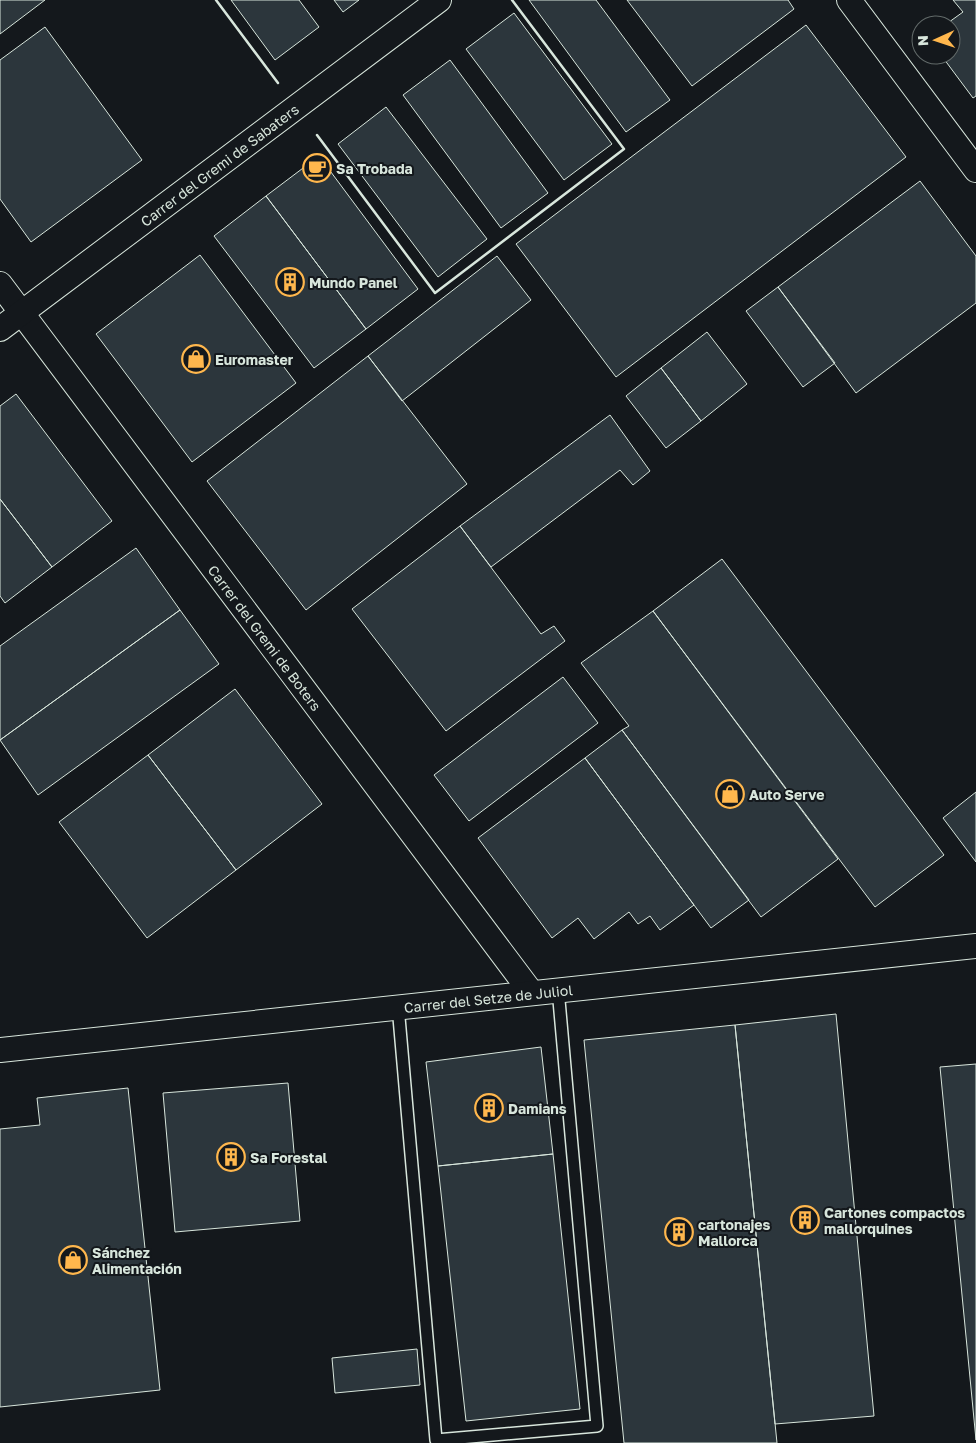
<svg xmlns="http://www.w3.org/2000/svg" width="976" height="1443" font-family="'Golos Text',sans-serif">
	<rect width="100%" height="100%" fill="#14181c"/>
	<!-- building -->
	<path fill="#2c363c" stroke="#d8e6dc" d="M0,0H45L0,34Z
		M231,0H299L319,27L275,60Z
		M334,0H359L343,12Z
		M529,0H596L670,100L626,132Z
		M627,0H788L794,9L692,86Z
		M953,0H976V96L973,98L941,55H951V25H945L963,12Z
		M514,13L612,144L564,180L466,49Z
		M806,25L906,157L616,377L516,244Z
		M45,27L142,160L31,242L0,199V60Z
		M450,60L548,193L501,228L403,95Z
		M386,107L487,239L438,277L338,144Z
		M319,156L418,289L366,329L266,196Z
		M920,181L976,256V303L856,393L778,287Z
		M266,196L366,329L314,368L214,236Z
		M200,255L296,383L192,462L96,334Z
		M497,256L531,300L402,401L368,356Z
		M778,287L835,363L803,387L746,311Z
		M707,332L747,384L701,421L661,368Z
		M368,356L467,484L306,610L207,481Z
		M661,368L701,421L666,448L626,396Z
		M16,394L112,521L52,567L0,499V406Z
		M610,415L650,471L633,485L620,470L491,567L460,526Z
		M0,499L52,567L5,603L0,596Z
		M460,526L541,634L554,626L565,641L446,731L352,609Z
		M136,548L180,610L0,740V646Z
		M722,559L944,855L875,907L653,611Z
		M180,610L219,664L38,795L0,740Z
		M653,611L838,859L761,917L622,730L629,726L581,663Z
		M563,677L598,723L469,821L434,775Z
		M235,689L322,804L236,870L148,755Z
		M622,730L749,900L711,928L585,758Z
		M148,755L236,870L147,938L59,822Z
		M585,758L694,905L660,930L650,916L638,924L629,912L594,939L578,918L552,938L478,838Z
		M976,792V862L943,818Z
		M836,1014L874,1416L775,1424L735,1025Z
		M735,1025L777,1443H624L584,1040Z
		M541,1047L553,1154L438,1166L426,1062Z
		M976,1064V1440L940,1067Z
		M288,1083L300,1221L175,1232L163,1093Z
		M128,1088L160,1390L0,1407V1129L40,1125L37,1098Z
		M553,1154L580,1409L466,1421L438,1166Z
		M417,1349L420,1385L335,1393L332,1358Z"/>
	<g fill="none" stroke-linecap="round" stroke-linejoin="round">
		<defs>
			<path id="lane" d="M398,1006L436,1440L597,1426L558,989"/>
			<g id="street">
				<path d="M849,0L976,170"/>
				<path id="s1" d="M0,284L531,992"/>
				<path id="s2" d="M0,329L439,0"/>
				<path id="s3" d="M0,1050L976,946"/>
			</g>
		</defs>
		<!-- lane casing -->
		<use href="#lane" stroke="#d8e6dc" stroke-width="14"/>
		<!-- street casing -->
		<use href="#street" stroke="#d8e6dc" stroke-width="26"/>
		<!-- lane -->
		<use href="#lane" stroke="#14181c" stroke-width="11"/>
		<!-- street -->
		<use href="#street" stroke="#14181c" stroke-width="24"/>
		<!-- wall -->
		<path stroke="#d8e6dc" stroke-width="2.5" d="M216,0L278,83
			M317,135L435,293L624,149L512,0"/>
	</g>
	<!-- icons -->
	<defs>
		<symbol id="cafe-ring" viewBox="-11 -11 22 22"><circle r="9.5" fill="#14181c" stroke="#ffb74d" stroke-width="1.5"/><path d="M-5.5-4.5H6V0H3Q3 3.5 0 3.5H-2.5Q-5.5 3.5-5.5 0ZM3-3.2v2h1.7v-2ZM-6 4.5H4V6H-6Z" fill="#ffb74d"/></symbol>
		<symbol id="building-ring" viewBox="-11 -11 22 22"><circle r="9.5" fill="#14181c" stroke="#ffb74d" stroke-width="1.5"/><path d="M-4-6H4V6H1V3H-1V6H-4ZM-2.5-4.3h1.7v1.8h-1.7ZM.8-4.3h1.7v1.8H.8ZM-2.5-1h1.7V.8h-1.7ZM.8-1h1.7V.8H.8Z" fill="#ffb74d"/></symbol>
		<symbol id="shop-ring" viewBox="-11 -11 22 22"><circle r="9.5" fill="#14181c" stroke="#ffb74d" stroke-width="1.5"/><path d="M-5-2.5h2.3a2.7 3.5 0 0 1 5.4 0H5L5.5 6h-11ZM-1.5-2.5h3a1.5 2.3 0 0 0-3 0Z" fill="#ffb74d"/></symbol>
	</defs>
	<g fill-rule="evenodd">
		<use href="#cafe-ring" x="301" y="152" width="32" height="32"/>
		<use href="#building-ring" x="274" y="266" width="32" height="32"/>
		<use href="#shop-ring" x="180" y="343" width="32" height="32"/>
		<use href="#shop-ring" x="714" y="778" width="32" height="32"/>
		<use href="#building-ring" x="473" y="1092" width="32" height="32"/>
		<use href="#building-ring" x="215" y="1141" width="32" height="32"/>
		<use href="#building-ring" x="789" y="1204" width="32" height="32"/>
		<use href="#building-ring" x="663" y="1216" width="32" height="32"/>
		<use href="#shop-ring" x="57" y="1244" width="32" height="32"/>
	</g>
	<g text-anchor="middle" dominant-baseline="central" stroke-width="4" stroke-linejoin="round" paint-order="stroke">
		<!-- street labels -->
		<g font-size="14" fill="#d8e6dc" stroke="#14181c">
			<text stroke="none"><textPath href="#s2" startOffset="274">Carrer del Gremi de Sabaters</textPath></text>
			<text stroke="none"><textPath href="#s1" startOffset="442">Carrer del Gremi de Boters</textPath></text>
			<text stroke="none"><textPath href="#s3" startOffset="491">Carrer del Setze de Juliol</textPath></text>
		</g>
		<!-- poi labels -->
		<g font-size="14" font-weight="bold" fill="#d8e6dc" stroke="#14181c" text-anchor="start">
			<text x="336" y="168">Sa Trobada</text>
			<text x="309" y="282">Mundo Panel</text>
			<text x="215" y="359">Euromaster</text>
			<text x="749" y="794">Auto Serve</text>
			<text x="508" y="1108">Damians</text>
			<text x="250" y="1157">Sa Forestal</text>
			<text x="824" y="1212">Cartones compactos<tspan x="824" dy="16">mallorquines</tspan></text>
			<text x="698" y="1224">cartonajes<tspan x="698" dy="16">Mallorca</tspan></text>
			<text x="92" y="1252">Sánchez<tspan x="92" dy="16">Alimentación</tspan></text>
		</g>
	</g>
	<!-- north arrow -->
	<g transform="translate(936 40) rotate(267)"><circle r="24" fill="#14181c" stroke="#626a69"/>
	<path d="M0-4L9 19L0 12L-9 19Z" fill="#ffb74d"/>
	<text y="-8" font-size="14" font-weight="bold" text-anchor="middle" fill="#d8e6dc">N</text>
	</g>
</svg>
